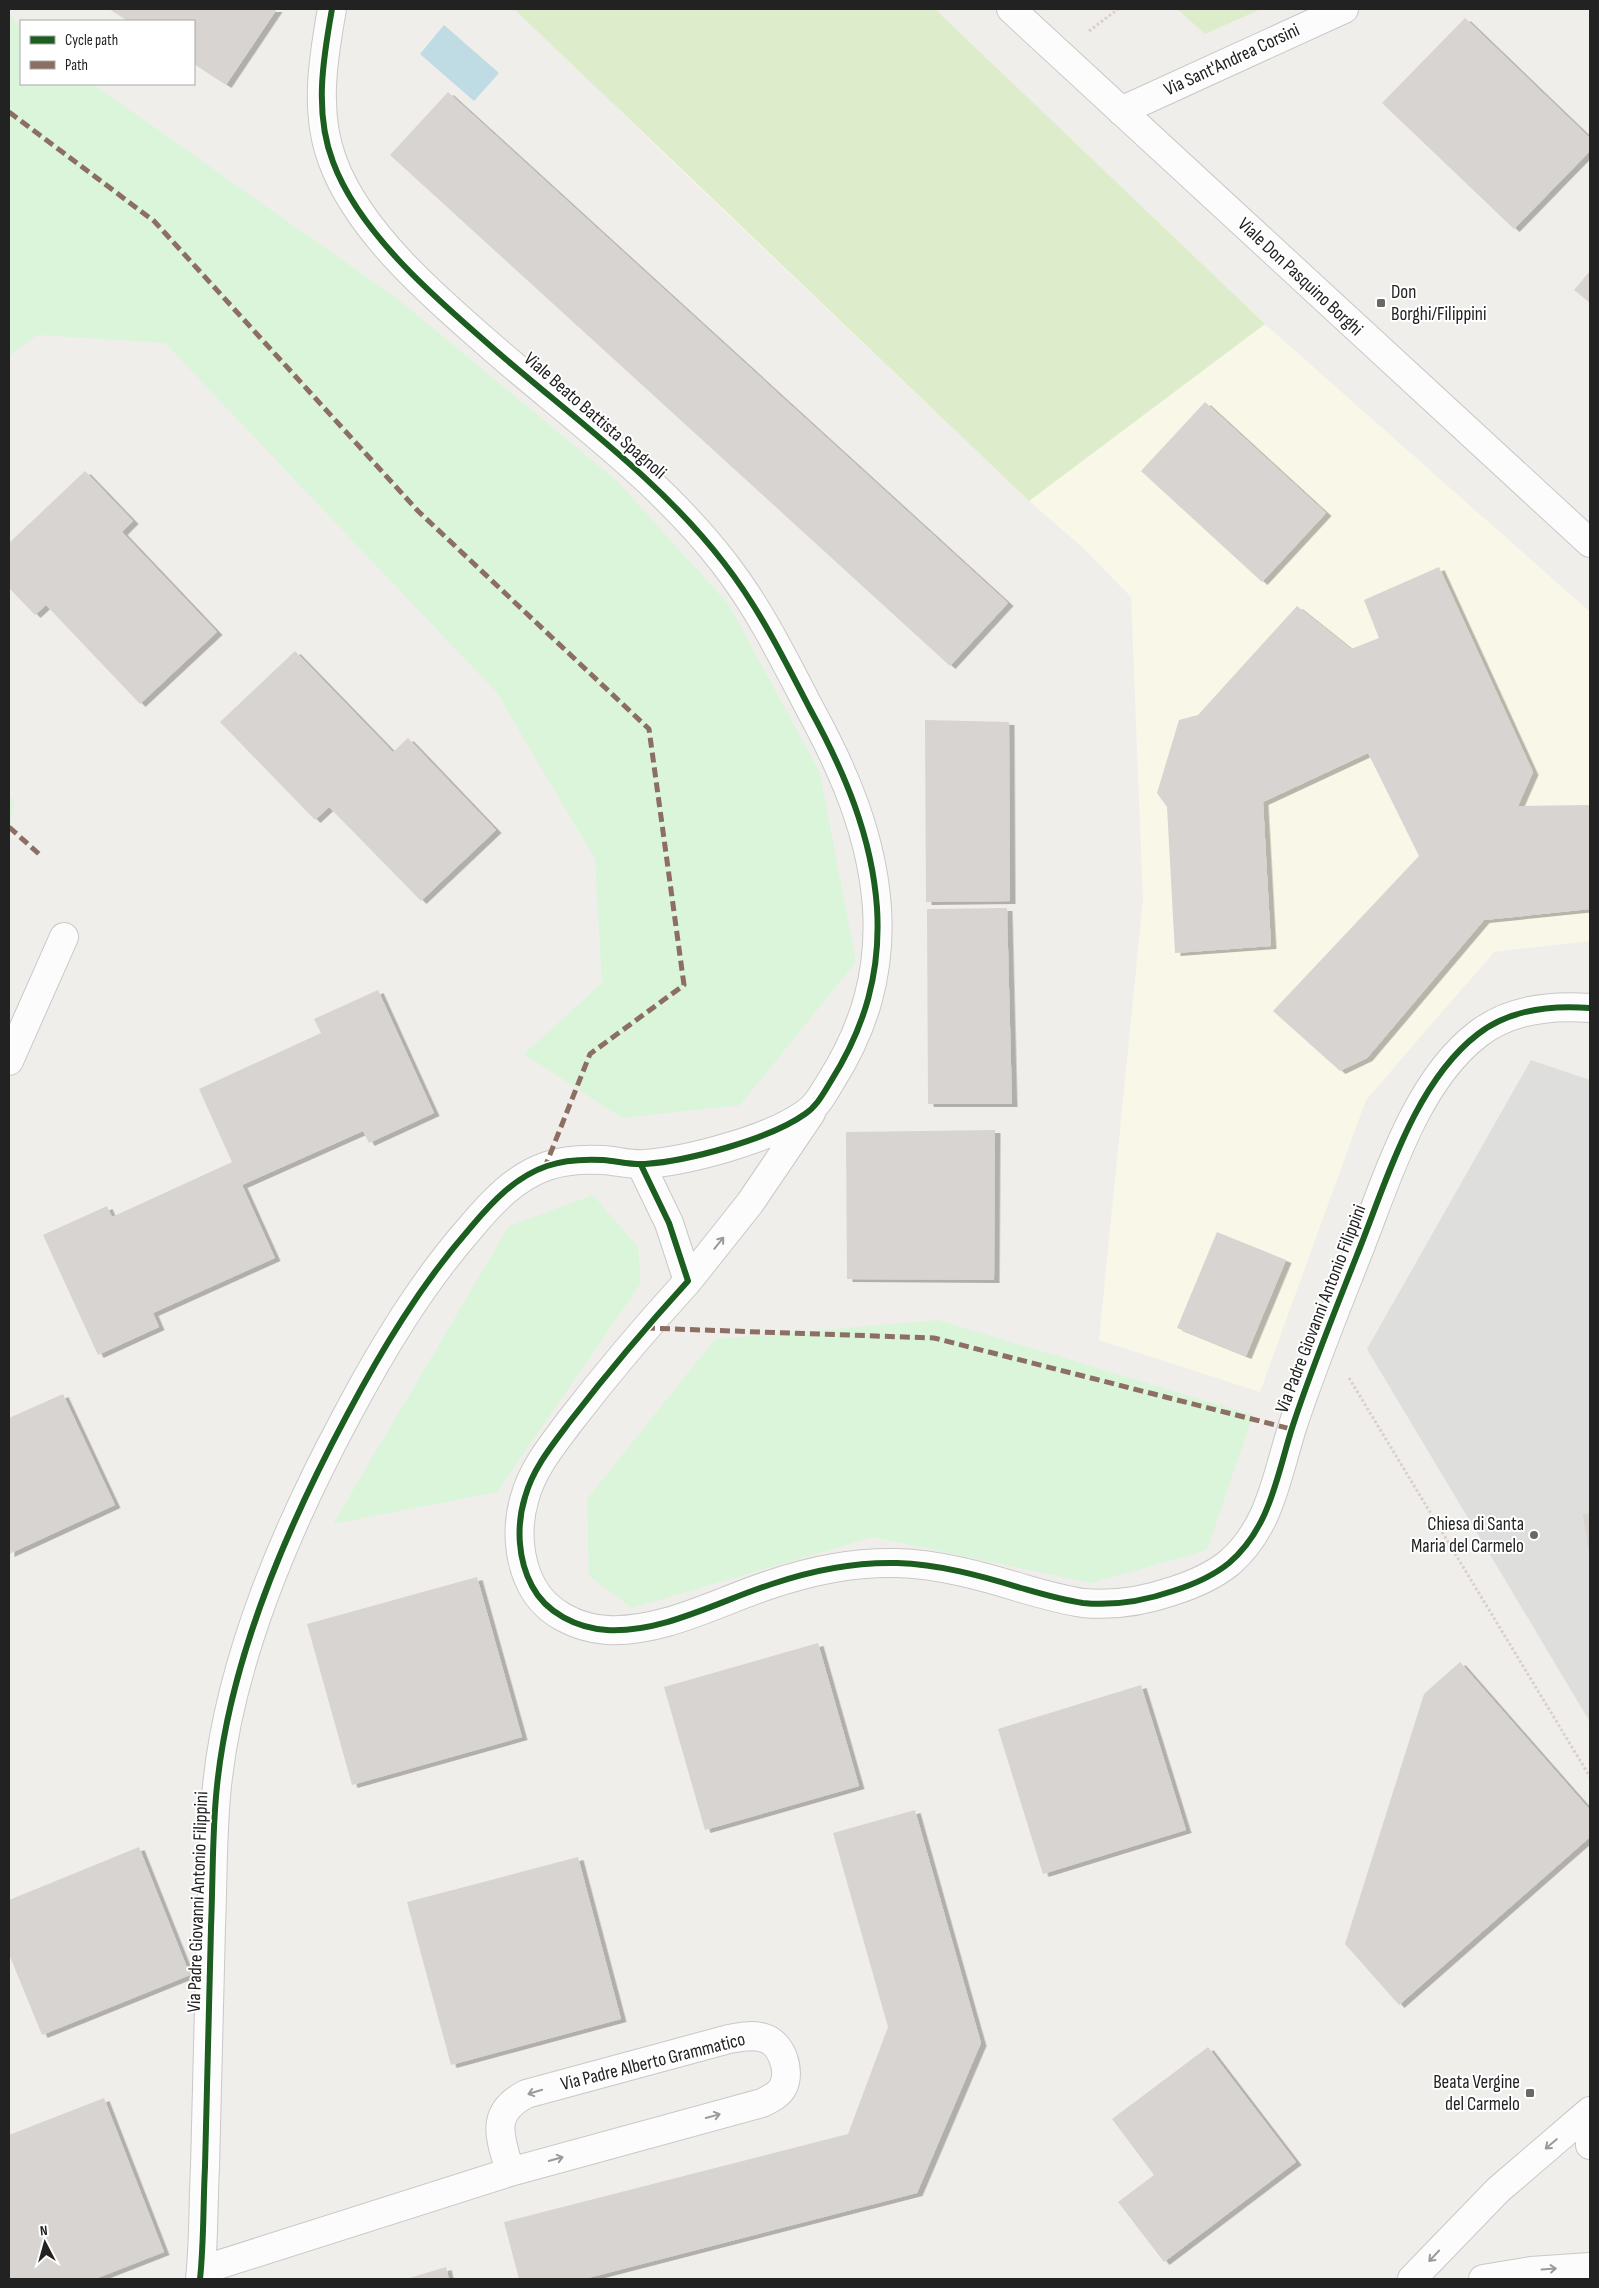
<svg xmlns="http://www.w3.org/2000/svg" width="1599" height="2288" font-family="'Sofia Sans Condensed',sans-serif">
	<defs>
		<filter id="shadow"><feDropShadow dx="5.5" dy="3" stdDeviation="0" flood-color="#0004"/></filter>
	</defs>
	<rect width="100%" height="100%" fill="#f0eeeb"/>
	<!-- education -->
	<path fill="#f8f7e8" d="M565,9H935L1265,324L1590,612V941L1494,952L1366,1100L1260,1392L1099,1340L1143,900L1131,597L1082,547L1029,501L663,153L542,34Z"/>
	<!-- religious -->
	<path fill="#dededc" d="M1531,1060L1590,1080V1722L1367,1349Z"/>
	<!-- grass -->
	<path fill="#ddeccb" d="M514,9H935L1265,324L1029,501Z
		M1177,9H1261L1205,34Z"/>
	<!-- park -->
	<path fill="#daf5da" d="M9,14L21,28V84H93L399,300L618,482L729,605L820,773L856,962L740,1105L622,1118L524,1054L602,983L595,859L497,693L165,343L37,335L9,356Z
		M9,794L14,801L9,837Z
		M593,1195L638,1247L641,1283L497,1492L333,1524L509,1226Z
		M938,1320L1253,1415L1207,1550L1091,1583L873,1537L632,1608L589,1576L587,1499L715,1339Z"/>
	<!-- water -->
	<path fill="#bfdbe3" d="M444,25L499,73L474,101L420,54Z"/>
	<!-- building -->
	<path fill="#d7d4d2" filter="url(#shadow)" d="M109,9H277L226,85L194,64V21H128Z
		M1465,18L1590,138V151L1514,229L1382,103Z
		M448,92L1008,603L950,666L390,155Z
		M1590,271V303L1574,290Z
		M1205,402L1326,513L1262,582L1141,471Z
		M85,471L133,521L122,532L217,632L140,704L46,605L35,615L9,588V543Z
		M1439,567L1533,772L1518,806L1590,805V909L1484,920L1367,1058L1340,1071L1273,1011L1419,856L1368,753L1263,802L1271,946L1175,953L1167,807L1157,793L1179,720L1198,715L1297,606L1351,649L1379,638L1364,600Z
		M295,651L393,752L408,738L496,830L421,901L329,807L315,820L220,722Z
		M925,720L1009,722L1010,901L926,902Z
		M1007,908L1012,1104H928L927,909Z
		M378,990L434,1113L369,1143L363,1131L242,1185L275,1258L153,1313L159,1327L98,1355L43,1235L107,1206L112,1217L232,1162L199,1089L321,1033L314,1019Z
		M995,1130L994,1280L847,1279L846,1132Z
		M1217,1232L1286,1260L1246,1356L1177,1328Z
		M63,1394L115,1505L9,1554V1418Z
		M1583,1514H1590V1552L1589,1553Z
		M477,1577L522,1737L352,1785L307,1624Z
		M818,1643L859,1786L705,1830L664,1687Z
		M1460,1662L1590,1810V1837L1399,2005L1345,1944L1424,1694Z
		M1141,1685L1186,1830L1043,1874L998,1729Z
		M915,1810L981,2043L917,2193L584,2279H519L504,2222L848,2134L888,2027L833,1833Z
		M139,1847L190,1975L42,2035L9,1954V1900Z
		M578,1857L621,2019L451,2065L407,1902Z
		M1208,2047L1296,2162L1164,2262L1118,2202L1154,2175L1112,2119Z
		M104,2098L164,2252L95,2279H9V2135Z
		M446,2267L449,2279H406Z"/>
	<g fill="none" stroke-linecap="round" stroke-linejoin="round">
		<defs>
			<path id="minor" d="M1121,111L1344,9
				M9,1061L64,937
				M641,1165L669,1223L688,1281C647,1326 608,1372 571,1420C553,1444 533,1468 525,1497C516,1526 518,1560 532,1586C546,1613 577,1628 607,1630C663,1633 719,1601 772,1584C813,1570 854,1562 897,1563C938,1564 982,1576 1021,1588C1042,1594 1062,1600 1083,1603C1114,1606 1144,1601 1173,1591C1192,1585 1213,1576 1229,1563C1271,1527 1277,1474 1293,1425C1312,1367 1335,1311 1357,1255C1386,1183 1414,1083 1478,1034C1510,1009 1551,1005 1590,1008
				M688,1281L750,1203L811,1113
				M1589,2113L1590,2145
				M202,2270L510,2172L762,2103C770,2099 779,2095 783,2087C791,2071 782,2043 764,2038C753,2034 740,2037 729,2039L526,2094C488,2114 501,2138 510,2172
				M200,2279C204,2242 203,2204 205,2167C207,2087 209,2007 211,1927C213,1880 212,1832 217,1786C230,1658 287,1527 347,1415C382,1349 421,1284 471,1227C492,1202 515,1177 547,1166C564,1160 584,1159 603,1160C617,1161 631,1165 645,1164C688,1161 770,1139 805,1114C817,1106 823,1094 831,1081C865,1027 881,972 877,908C872,836 844,771 810,709C784,659 759,608 724,563C664,485 583,425 508,361C448,309 361,238 333,162C314,113 323,59 332,9
				M1412,2279L1498,2190L1590,2111
				M1483,2279L1531,2271L1590,2267"/>
			<path id="tertiary" d="M1011,9L1590,543"/>
		</defs>
		<!-- minor casing -->
		<use href="#minor" stroke="#c9c8c7" stroke-width="30"/>
		<!-- tertiary casing -->
		<use href="#tertiary" stroke="#c9c8c7" stroke-width="30"/>
		<!-- path -->
		<path stroke="#dccecd" stroke-width="3" stroke-dasharray="2.5 2.5" stroke-linecap="butt" d="M1089,31L1118,9
			M1349,1378L1590,1777"/>
		<!-- minor -->
		<use href="#minor" stroke="#fdfcfc" stroke-width="28"/>
		<!-- tertiary -->
		<use href="#tertiary" stroke="#fdfcfc" stroke-width="28"/>
		<!-- quiet -->
		<path stroke="#8d6e63" stroke-width="5" stroke-dasharray="10 5" stroke-linecap="butt" d="M9,112L154,221L418,511L649,729L684,985L590,1054L545,1167
			M9,827L39,854
			M645,1328L934,1338L1291,1429"/>
		<defs>
			<path id="cycleway" d="M641,1165L669,1223L688,1281C647,1326 608,1372 571,1420C553,1444 533,1468 525,1497C516,1526 518,1560 532,1586C546,1613 577,1628 607,1630C663,1633 719,1601 772,1584C813,1570 854,1562 897,1563C938,1564 982,1576 1021,1588C1042,1594 1062,1600 1083,1603C1114,1606 1144,1601 1173,1591C1192,1585 1213,1576 1229,1563C1271,1527 1277,1474 1293,1425C1312,1367 1335,1311 1357,1255C1386,1183 1414,1083 1478,1034C1510,1009 1551,1005 1590,1008
				M200,2279C204,2242 203,2204 205,2167C207,2087 209,2007 211,1927C213,1880 212,1832 217,1786C230,1658 287,1527 347,1415C382,1349 421,1284 471,1227C492,1202 515,1177 547,1166C564,1160 584,1159 603,1160C617,1161 631,1165 645,1164C688,1161 770,1139 805,1114C817,1106 823,1094 831,1081C865,1027 881,972 877,908C872,836 844,771 810,709C784,659 759,608 724,563C664,485 583,425 508,361C448,309 361,238 333,162C314,113 323,59 332,9"/>
		</defs>
		<!-- cycleway casing -->
		<use href="#cycleway" stroke="#fff" stroke-width="9"/>
		<!-- cycleway -->
		<use href="#cycleway" stroke="#1b5e20" stroke-width="6"/>
	</g>
	<!-- one-way arrows -->
	<defs><path id="oneway-shaft" d="M-6 0H5M1.5-3L5.5 0L1.5 3" fill="none" stroke-width="1.6" stroke-linecap="round" stroke-linejoin="round" transform="scale(1.25)"/></defs>
	<g stroke="#9a9a9a">
		<use href="#oneway-shaft" transform="translate(719 1243) rotate(-51)"/>
		<use href="#oneway-shaft" transform="translate(535 2092) rotate(163)"/>
		<use href="#oneway-shaft" transform="translate(713 2116) rotate(-15)"/>
		<use href="#oneway-shaft" transform="translate(1551 2144) rotate(140)"/>
		<use href="#oneway-shaft" transform="translate(556 2159) rotate(-16)"/>
		<use href="#oneway-shaft" transform="translate(1434 2256) rotate(133)"/>
		<use href="#oneway-shaft" transform="translate(1549 2269) rotate(-4)"/>
	</g>
	<!-- markers -->
	<g fill="#6a6968" stroke="#fff" stroke-width="2">
		<rect x="1376" y="298" width="10" height="10" rx="2.5"/>
		<circle cx="1534" cy="1535" r="5"/>
		<rect x="1525" y="2088" width="10" height="10" rx="2.5"/>
	</g>
	<g text-anchor="middle" dominant-baseline="central" stroke-width="4" stroke-linejoin="round" paint-order="stroke">
		<!-- street labels -->
		<g font-size="19" fill="#222" stroke="#fff">
			<text transform="translate(1232 60) rotate(-25)">Via Sant'Andrea Corsini</text>
			<text transform="translate(1300 277) rotate(43)">Viale Don Pasquino Borghi</text>
			<text transform="translate(595 416) rotate(41)">Viale Beato Battista Spagnoli</text>
			<text transform="translate(1321 1309) rotate(-69)">Via Padre Giovanni Antonio Filippini</text>
			<text transform="translate(198 1902) rotate(-88)">Via Padre Giovanni Antonio Filippini</text>
			<text transform="translate(653 2062) rotate(-14)">Via Padre Alberto Grammatico</text>
		</g>
		<!-- poi labels -->
		<g font-size="19" fill="#222" stroke="#fff" text-anchor="end">
			<text x="1391" y="292" text-anchor="start">Don<tspan x="1391" dy="22">Borghi/Filippini</tspan></text>
			<text x="1524" y="1524">Chiesa di Santa<tspan x="1524" dy="22">Maria del Carmelo</tspan></text>
			<text x="1520" y="2082">Beata Vergine<tspan x="1520" dy="22">del Carmelo</tspan></text>
		</g>
	</g>
	<!-- border -->
	<rect width="1599" height="2288" fill="none" stroke="#222222" stroke-width="20"/>
	<!-- legend -->
	<rect x="20" y="20" width="175" height="65" fill="#ffffff" stroke="#a7a7a7"/>
	<rect x="30" y="36" width="25" height="8" fill="#1b5e20" stroke="#a7a7a7"/>
	<text x="65" y="45" font-size="15" fill="#222222">Cycle path</text>
	<rect x="30" y="61" width="25" height="8" fill="#8d6e63" stroke="#a7a7a7"/>
	<text x="65" y="70" font-size="15" fill="#222222">Path</text>
	<!-- north arrow -->
	<g transform="translate(45 2243) rotate(354)" stroke="#ffffff" stroke-width="4" paint-order="stroke">
	<path d="M0-4L9 19L0 12L-9 19Z" fill="#222222"/>
	<text y="-8" font-size="14" font-weight="bold" text-anchor="middle" fill="#222222">N</text>
	</g>
</svg>
